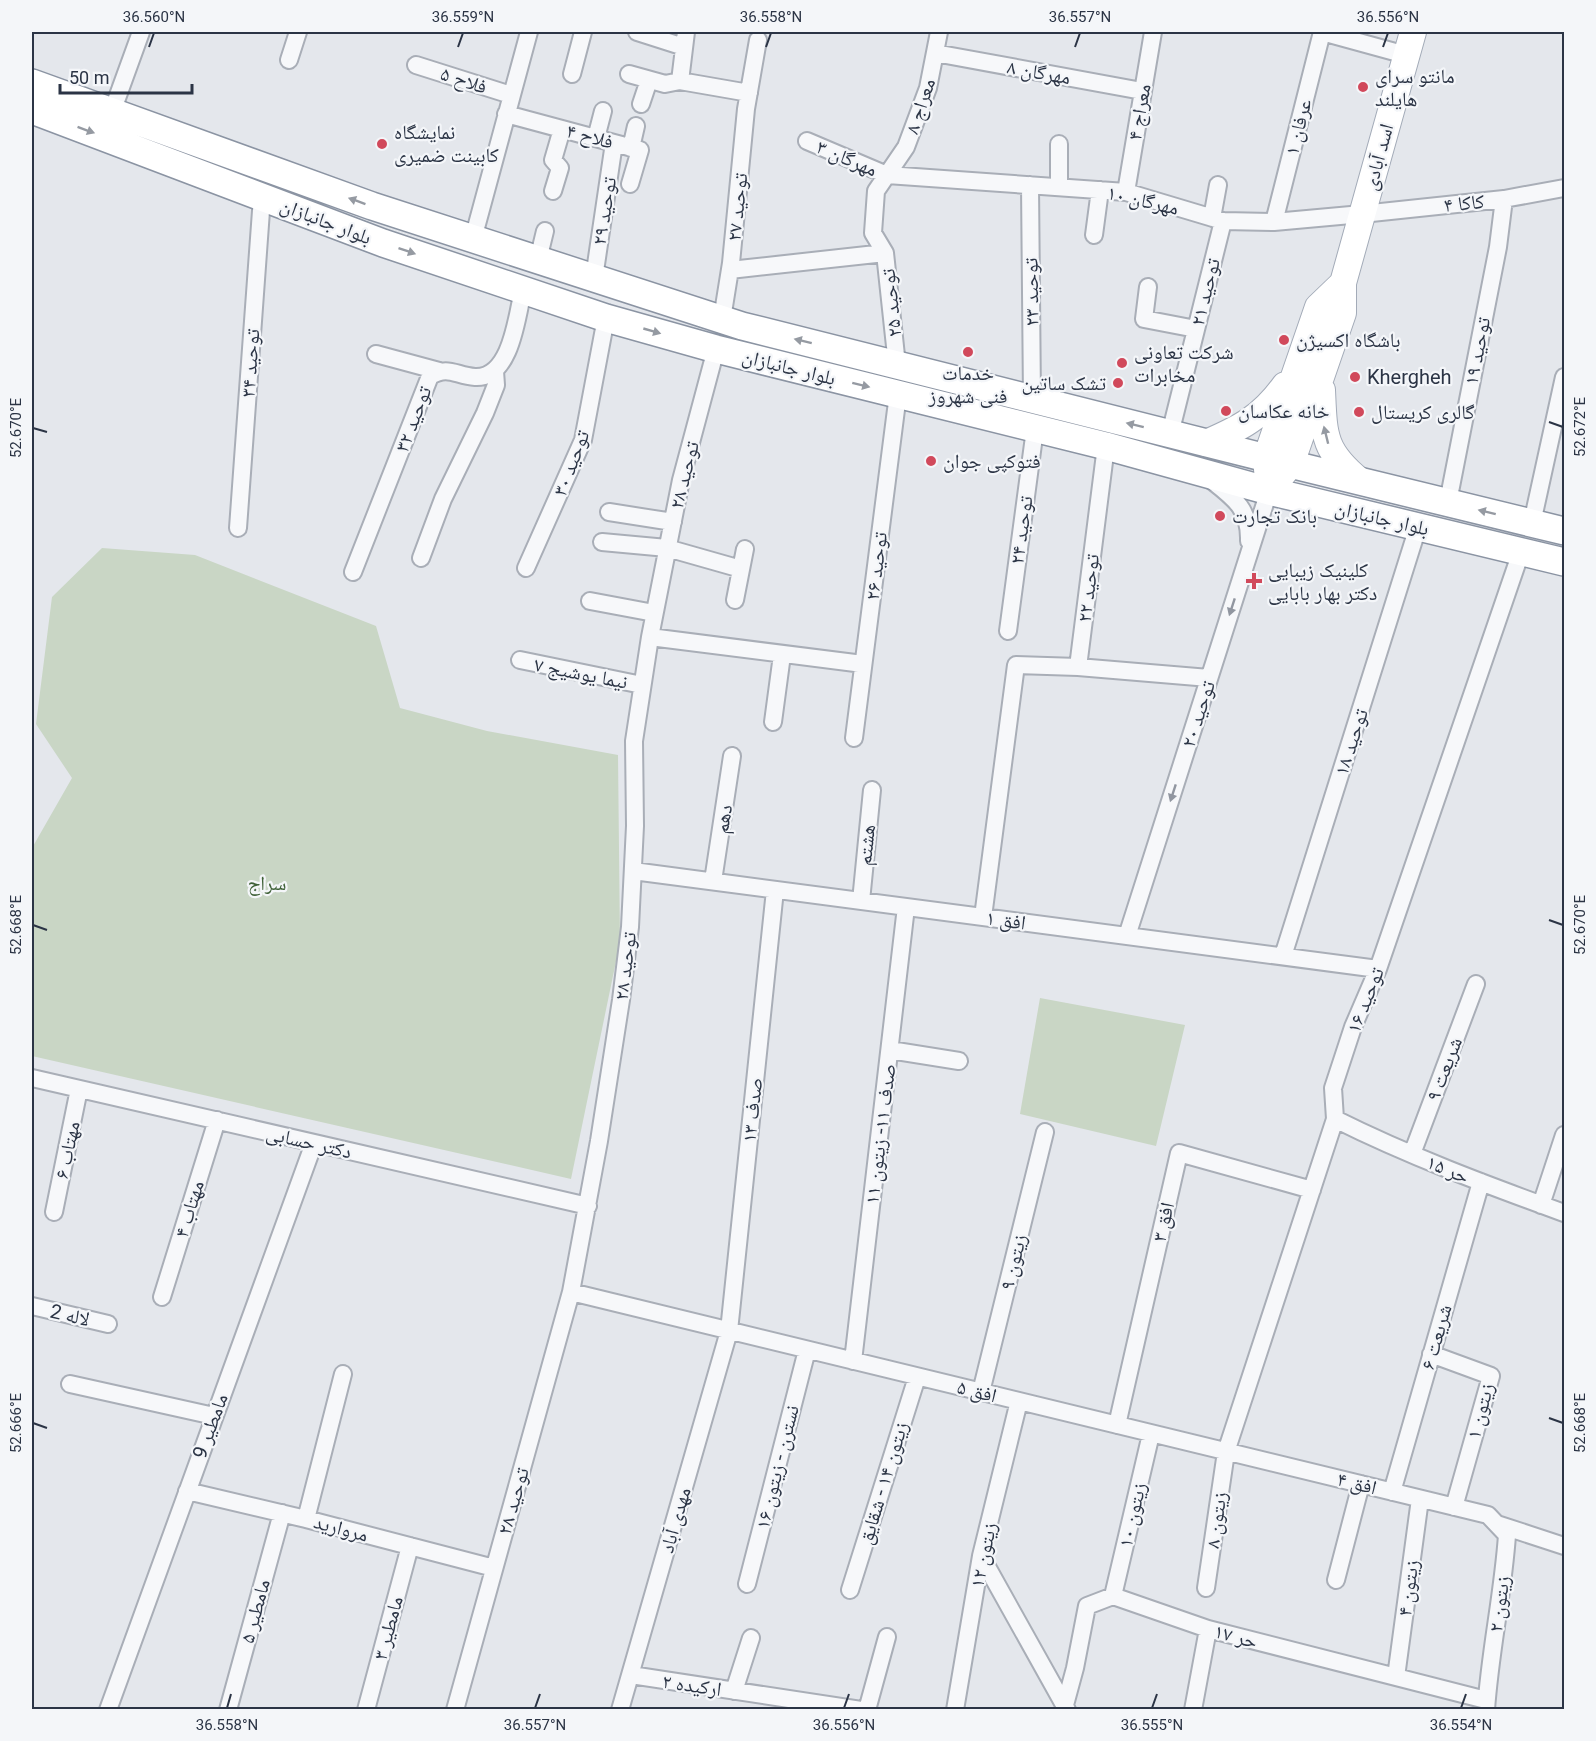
<svg xmlns="http://www.w3.org/2000/svg" width="1596" height="1741" font-family="Roboto,'Noto Naskh Arabic',sans-serif">
	<rect width="100%" height="100%" fill="#e4e7ec"/>
	<!-- green -->
	<path fill="#c9d6c5" d="M102,548L195,555L376,626L400,708L487,731L618,755L620,942L571,1179L32,1056V848L72,778L36,724L52,597Z
		M1040,998L1185,1025L1156,1146L1020,1114Z"/>
	<g fill="none" stroke-linecap="round" stroke-linejoin="round">
		<defs>
			<path id="minor" d="M637,32L684,47
				M686,32L680,81L749,93
				M1322,32L1406,55
				M935,53L1142,91
				M289,60L298,32
				M416,65L511,95
				M572,74L583,32
				M629,74L665,84L680,81
				M641,104L649,80
				M112,112L141,32
				M506,114L640,150L630,184
				M596,138L603,111
				M807,141L887,175L1126,192L1223,221L1274,222L1362,214L1504,199L1564,188
				M1059,144V187
				M631,148L636,126
				M1030,185L1032,399
				M553,191L560,168L553,160L562,129
				M1126,192L1153,32
				M1212,218L1218,185
				M1274,222L1322,32
				M1094,235L1100,190
				M473,239L529,32
				M538,260L545,231
				M730,270L885,253
				M594,278L614,143
				M1148,287L1144,319L1196,329
				M722,319L731,263L746,109L758,40
				M376,354L439,371
				M897,365L885,253L873,233L876,191L906,147L928,88L939,32
				M1170,434L1223,221
				M1211,480C1234,498 1250,509 1249,541
				M1448,502L1498,247L1504,199
				M609,512L673,522
				M1532,523L1564,377
				M238,528L262,197
				M602,542L667,548L741,569
				M421,558L443,499L485,413L496,385L495,371
				M526,568L583,440L606,318
				M353,572L430,376C449,365 456,376 475,377C511,379 517,316 523,290
				M735,600L745,549
				M590,601L654,613
				M1008,631L1035,429
				M650,637L863,664
				M520,660L642,685
				M1078,667L1209,678
				M773,722L782,655
				M854,738L898,394
				M633,871L1378,969
				M713,881L732,756
				M861,901L872,790
				M983,917L1016,665L1078,667L1106,446
				M1127,936L1269,491
				M1283,956L1418,527
				M890,1050L959,1061
				M32,1078L588,1206
				M1335,1119C1409,1156 1487,1185 1564,1213
				M1412,1154L1476,984
				M1541,1205L1564,1135
				M54,1212L79,1089
				M571,1292L1488,1515L1507,1535C1503,1594 1490,1651 1486,1710
				M162,1297L217,1120
				M32,1306L108,1324
				M1431,1354L1491,1376L1454,1507
				M853,1361L906,907
				M70,1384L214,1416
				M981,1392L1045,1132
				M1117,1425L1179,1153L1312,1190
				M187,1491L306,1519L494,1568
				M1392,1492L1481,1182
				M306,1519L343,1374
				M1497,1524L1564,1546
				M981,1556L1067,1710
				M1336,1580L1361,1484
				M747,1584L807,1350
				M1206,1588L1226,1452L1335,1119L1333,1088L1353,1027L1378,969L1521,552
				M850,1590L917,1377
				M1113,1596L1151,1434
				M631,1675L861,1710
				M1396,1677L1420,1499
				M734,1691L751,1638
				M1065,1705L1075,1668L1087,1606L1113,1596L1208,1629L1486,1700
				M108,1710L314,1143
				M228,1710L282,1513
				M366,1710L410,1546
				M455,1710L571,1292L599,1141L621,1000L630,927L635,826L634,741L650,637L681,480L716,349
				M620,1710L729,1331L775,890
				M867,1710L887,1637
				M955,1710L981,1556L1019,1401
				M1193,1710L1208,1629"/>
			<path id="primary" d="M1322,390C1324,435 1323,451 1360,481
				M1206,443C1241,428 1262,417 1285,385
				M1268,480L1266,458L1318,307L1343,283
				M1269,491L1291,464L1343,313V283L1413,32"/>
			<path id="trunk" d="M32,83L372,206L742,326L1302,467L1564,531
				M32,110L383,243L606,318L716,349L1106,446L1269,491L1564,562"/>
		</defs>
		<!-- minor casing -->
		<use href="#minor" stroke="#a9aeb7" stroke-width="20"/>
		<!-- primary casing -->
		<use href="#primary" stroke="#a3abb8" stroke-width="28"/>
		<!-- trunk casing -->
		<use href="#trunk" stroke="#8b94a3" stroke-width="30"/>
		<!-- minor -->
		<use href="#minor" stroke="#f7f8fa" stroke-width="16"/>
		<!-- primary -->
		<use href="#primary" stroke="#fff" stroke-width="26"/>
		<!-- trunk -->
		<use href="#trunk" stroke="#fff" stroke-width="27"/>
	</g>
	<!-- one-way arrows -->
	<defs><path id="oneway-solid" d="M-6-.8H1V-3.2L6.5 0L1 3.2V.8H-6Z" transform="scale(1.5)"/></defs>
	<g fill="#959aa2">
		<use href="#oneway-solid" transform="translate(86 130) rotate(20)"/>
		<use href="#oneway-solid" transform="translate(357 201) rotate(-160)"/>
		<use href="#oneway-solid" transform="translate(407 251) rotate(19)"/>
		<use href="#oneway-solid" transform="translate(652 331) rotate(16)"/>
		<use href="#oneway-solid" transform="translate(803 341) rotate(-166)"/>
		<use href="#oneway-solid" transform="translate(861 385) rotate(14)"/>
		<use href="#oneway-solid" transform="translate(1135 425) rotate(-166)"/>
		<use href="#oneway-solid" transform="translate(1326 435) rotate(-104)"/>
		<use href="#oneway-solid" transform="translate(1487 512) rotate(-166)"/>
	</g>
	<g fill="#9196a0">
		<use href="#oneway-solid" transform="translate(1232 607) rotate(108)"/>
		<use href="#oneway-solid" transform="translate(1173 793) rotate(108)"/>
	</g>
	<!-- ticks -->
	<path fill="none" stroke="#2b3445" stroke-width="2" d="M149,47L154,33M458,47L463,33M766,47L771,33M1075,47L1080,33M1383,47L1388,33M1549,422L1563,427M33,428L47,432M1549,920L1563,925M33,925L47,930M1549,1418L1563,1423M33,1423L47,1428M227,1708L231,1694M535,1708L540,1694M844,1708L849,1694M1152,1708L1157,1694M1461,1708L1466,1694"/>
	<!-- markers -->
	<g fill="#d1495b" stroke="#f4f6f9" stroke-width="2">
		<circle cx="1363" cy="87" r="6"/>
		<circle cx="382" cy="144" r="6"/>
		<circle cx="1284" cy="340" r="6"/>
		<circle cx="968" cy="352" r="6"/>
		<circle cx="1122" cy="363" r="6"/>
		<circle cx="1355" cy="377" r="6"/>
		<circle cx="1118" cy="383" r="6"/>
		<circle cx="1226" cy="411" r="6"/>
		<circle cx="1359" cy="412" r="6"/>
		<circle cx="931" cy="461" r="6"/>
		<circle cx="1220" cy="516" r="6"/>
		<path d="M1251 572h6v6h6v6h-6v6h-6v-6h-6v-6h6z"/>
	</g>
	<g text-anchor="middle" dominant-baseline="central" stroke-width="4.5" stroke-linejoin="round" paint-order="stroke">
		<!-- street labels -->
		<g font-size="20" fill="#2b3445" stroke="#f4f6f9">
			<text transform="translate(1039 72) rotate(10)">مهرگان ۸</text>
			<text transform="translate(464 80) rotate(18)">فلاح ۵</text>
			<text transform="translate(920 106) rotate(-72)">معراج ۸</text>
			<text transform="translate(1139 112) rotate(-80)">معراج ۴</text>
			<text transform="translate(1298 127) rotate(-76)">عرفان ۱</text>
			<text transform="translate(590 136) rotate(15)">فلاح ۴</text>
			<text transform="translate(1378 157) rotate(-75)">اسد آبادی</text>
			<text transform="translate(847 158) rotate(23)">مهرگان ۳</text>
			<text transform="translate(1143 200) rotate(13)">مهرگان ۱۰</text>
			<text transform="translate(1464 203) rotate(-6)">کاکا ۴</text>
			<text transform="translate(737 207) rotate(-84)">توحید ۲۷</text>
			<text transform="translate(604 211) rotate(-81)">توحید ۲۹</text>
			<text transform="translate(326 221) rotate(21)">بلوار جانبازان</text>
			<text transform="translate(1031 292) rotate(-91)">توحید ۲۳</text>
			<text transform="translate(1205 292) rotate(-76)">توحید ۲۱</text>
			<text transform="translate(891 303) rotate(-96)">توحید ۲۵</text>
			<text transform="translate(1477 351) rotate(-79)">توحید ۱۹</text>
			<text transform="translate(250 363) rotate(-86)">توحید ۳۴</text>
			<text transform="translate(789 367) rotate(14)">بلوار جانبازان</text>
			<text transform="translate(413 419) rotate(-69)">توحید ۳۲</text>
			<text transform="translate(571 463) rotate(-69)">توحید ۳۰</text>
			<text transform="translate(684 475) rotate(-76)">توحید ۲۸</text>
			<text transform="translate(1382 518) rotate(13)">بلوار جانبازان</text>
			<text transform="translate(1021 530) rotate(-82)">توحید ۲۴</text>
			<text transform="translate(876 566) rotate(-83)">توحید ۲۶</text>
			<text transform="translate(1088 588) rotate(-83)">توحید ۲۲</text>
			<text transform="translate(581 673) rotate(11)">نیما یوشیج ۷</text>
			<text transform="translate(1198 714) rotate(-72)">توحید ۲۰</text>
			<text transform="translate(1351 742) rotate(-72)">توحید ۱۸</text>
			<text transform="translate(723 819) rotate(-81)">دهم</text>
			<text transform="translate(866 845) rotate(-84)">هشتم</text>
			<text transform="translate(1006 920) rotate(8)">افق ۱</text>
			<text transform="translate(625 966) rotate(-83)">توحید ۲۸</text>
			<text transform="translate(1365 1000) rotate(-68)">توحید ۱۶</text>
			<text transform="translate(1444 1069) rotate(-69)">شریعت ۹</text>
			<text transform="translate(752 1110) rotate(-84)">صدف ۱۳</text>
			<text transform="translate(880 1134) rotate(-83)">صدف ۱۱- زیتون ۱۱</text>
			<text transform="translate(309 1142) rotate(13)">دکتر حسابی</text>
			<text transform="translate(67 1150) rotate(-78)">مهتاب ۶</text>
			<text transform="translate(1448 1169) rotate(22)">حر ۱۵</text>
			<text transform="translate(189 1209) rotate(-73)">مهتاب ۴</text>
			<text transform="translate(1163 1222) rotate(-77)">افق ۳</text>
			<text transform="translate(1013 1262) rotate(-76)">زیتون ۹</text>
			<text transform="translate(70 1315) rotate(13)">لاله 2</text>
			<text transform="translate(1436 1337) rotate(-74)">شریعت ۶</text>
			<text transform="translate(977 1391) rotate(14)">افق ۵</text>
			<text transform="translate(1480 1411) rotate(-75)">زیتون ۱</text>
			<text transform="translate(210 1426) rotate(-70)">مامطیر 9</text>
			<text transform="translate(777 1467) rotate(-76)">نسترن - زیتون ۱۶</text>
			<text transform="translate(883 1483) rotate(-73)">زیتون ۱۴ - شقایق</text>
			<text transform="translate(1357 1483) rotate(14)">افق ۴</text>
			<text transform="translate(513 1501) rotate(-74)">توحید ۲۸</text>
			<text transform="translate(1132 1515) rotate(-77)">زیتون ۱۰</text>
			<text transform="translate(675 1520) rotate(-74)">مهدی آباد</text>
			<text transform="translate(1216 1520) rotate(-82)">زیتون ۸</text>
			<text transform="translate(341 1528) rotate(15)">مروارید</text>
			<text transform="translate(983 1555) rotate(-78)">زیتون ۱۲</text>
			<text transform="translate(1408 1588) rotate(-82)">زیتون ۴</text>
			<text transform="translate(1499 1604) rotate(-82)">زیتون ۲</text>
			<text transform="translate(255 1611) rotate(-75)">مامطیر ۵</text>
			<text transform="translate(388 1628) rotate(-75)">مامطیر ۳</text>
			<text transform="translate(1236 1636) rotate(15)">حر ۱۷</text>
			<text transform="translate(692 1685) rotate(8)">ارکیده ۲</text>
		</g>
		<!-- poi labels -->
		<g font-size="20" fill="#2b3445" stroke="#f4f6f9" text-anchor="start">
			<text x="1375" y="76">مانتو سرای<tspan x="1375" dy="23">هایلند</tspan></text>
			<text x="394" y="132">نمایشگاه<tspan x="394" dy="23">کابینت ضمیری</tspan></text>
			<text x="1296" y="340">باشگاه اکسیژن</text>
			<text x="1134" y="352">شرکت تعاونی<tspan x="1134" dy="23">مخابرات</tspan></text>
			<text x="968" y="373" text-anchor="middle">خدمات<tspan x="968" dy="23">فنی شهروز</tspan></text>
			<text x="1367" y="377">Khergheh</text>
			<text x="1106" y="383" text-anchor="end">تشک ساتین</text>
			<text x="1238" y="411">خانه عکاسان</text>
			<text x="1371" y="412">گالری کریستال</text>
			<text x="943" y="461">فتوکپی جوان</text>
			<text x="1232" y="516">بانک تجارت</text>
			<text x="1268" y="570">کلینیک زیبایی<tspan x="1268" dy="23">دکتر بهار بابایی</tspan></text>
		</g>
		<!-- park labels -->
		<g font-size="20" fill="#3f6138" stroke="#f4f6f9">
			<text x="267" y="883">سراج</text>
		</g>
	</g>
	<!-- border -->
	<rect width="1596" height="1741" fill="none" stroke="#f4f6f9" stroke-width="66"/>
	<!-- scale -->
	<path d="M60 84v9h132v-9" fill="none" stroke="#2b3445" stroke-width="3"/>
	<text x="69" y="84" font-size="18" fill="#2b3445" stroke="#f4f6f9" stroke-width="4.5" paint-order="stroke">50 m</text>
	<rect x="33" y="33" width="1530" height="1675" fill="none" stroke="#2b3445" stroke-width="2"/>
	<g font-size="15" text-anchor="middle" fill="#2b3445">
		<text x="154" y="22">36.560°N</text>
		<text x="463" y="22">36.559°N</text>
		<text x="771" y="22">36.558°N</text>
		<text x="1080" y="22">36.557°N</text>
		<text x="1388" y="22">36.556°N</text>
		<text transform="translate(1580 427) rotate(-90)" y="5">52.672°E</text>
		<text transform="translate(16 428) rotate(-90)" y="5">52.670°E</text>
		<text transform="translate(1580 925) rotate(-90)" y="5">52.670°E</text>
		<text transform="translate(16 925) rotate(-90)" y="5">52.668°E</text>
		<text transform="translate(1580 1423) rotate(-90)" y="5">52.668°E</text>
		<text transform="translate(16 1423) rotate(-90)" y="5">52.666°E</text>
		<text x="227" y="1730">36.558°N</text>
		<text x="535" y="1730">36.557°N</text>
		<text x="844" y="1730">36.556°N</text>
		<text x="1152" y="1730">36.555°N</text>
		<text x="1461" y="1730">36.554°N</text>
	</g>
</svg>
